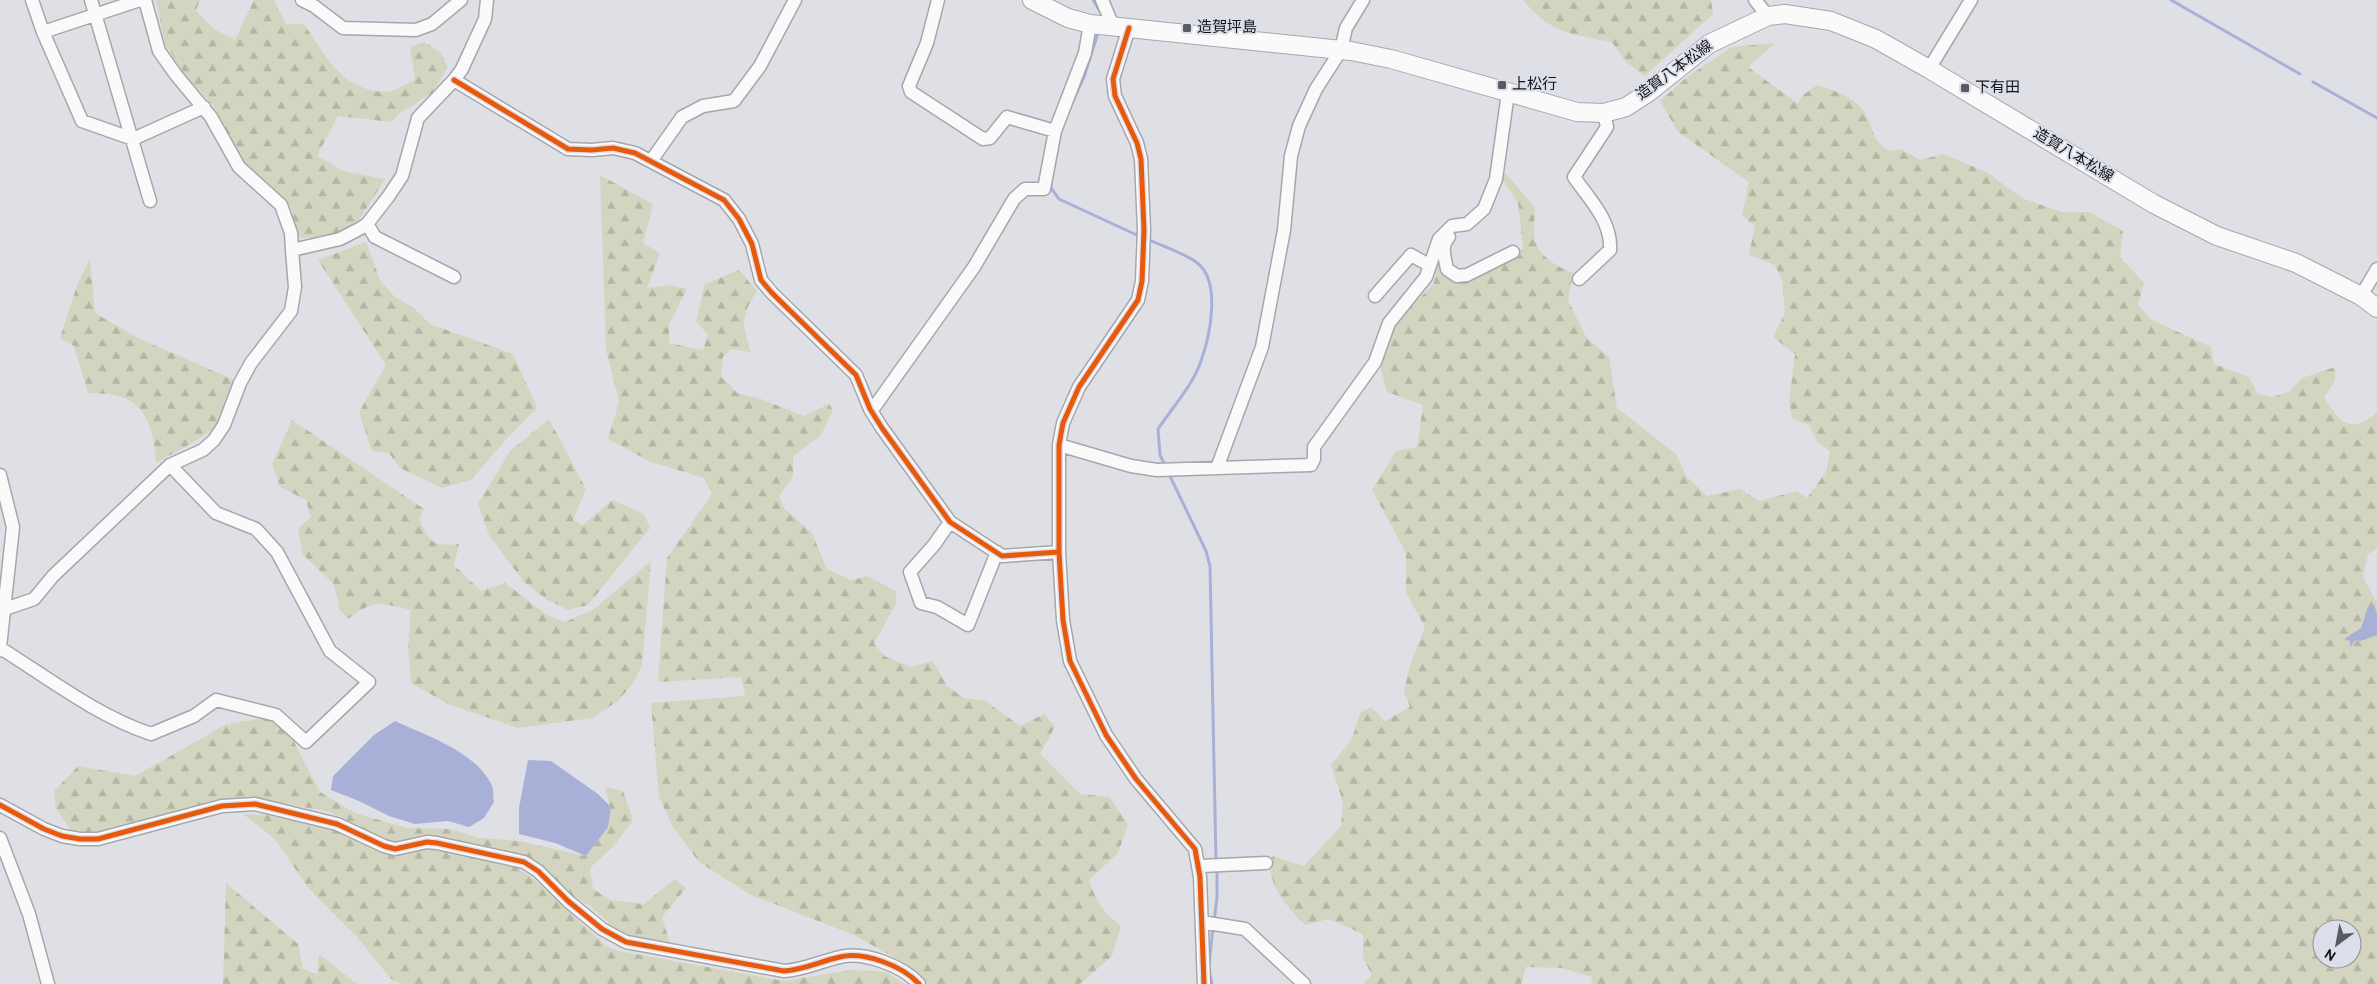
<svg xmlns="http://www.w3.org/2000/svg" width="2377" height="984" font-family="Overpass,'Noto Sans JP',sans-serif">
	<defs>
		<pattern id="forest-firs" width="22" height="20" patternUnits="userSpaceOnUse" patternTransform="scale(1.25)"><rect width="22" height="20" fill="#d3d5c0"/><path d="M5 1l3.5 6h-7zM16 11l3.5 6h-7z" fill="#b4b6a4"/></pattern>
	</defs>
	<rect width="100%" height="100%" fill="#dfe0e6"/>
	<!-- forest -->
	<path fill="url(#forest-firs)" fill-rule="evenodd" d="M156,0H200L196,11L214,29L235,40L254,0H274L286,24H304C325,55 341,89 383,92C392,93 406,84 415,80L410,47L424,42L440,52L448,67L432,93L400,113L392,122L338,116L317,156L343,171L385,179L359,220L342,237L299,238L290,205L242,163L213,105L185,75L165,44Z
		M1523,0H1711L1713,14L1645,76L1626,62L1612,42C1570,33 1553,35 1523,0Z
		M1775,43L1748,67L1798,104L1803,95L1817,85C1832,90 1852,96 1862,109C1875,125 1869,139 1889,151L1901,149L1920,160L1944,154L1988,173L2022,198L2061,212H2089L2123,231L2120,257L2144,283L2138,304L2150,319L2211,347L2214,364L2249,377L2258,394L2272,397L2290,391L2302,378L2335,367V381L2324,397C2334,412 2344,432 2364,421C2370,418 2374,417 2377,411V548L2368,554L2363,577L2377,603V984H1591L1592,977L1561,968L1526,967L1521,984H1363L1372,975L1363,958V934L1329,919L1305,925C1290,911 1261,878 1273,856L1304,866L1341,826L1343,802L1331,765L1352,739L1360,713L1371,707L1385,721L1410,707L1404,691L1409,668L1425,627L1406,593V553L1372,490L1396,451L1417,447L1423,405L1387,392L1380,366L1396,323L1434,283L1438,263L1450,278L1465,282L1511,259L1523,248L1518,203L1502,179L1505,173L1535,207C1535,217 1532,234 1536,243C1541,258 1560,268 1573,273L1568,300L1586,337L1609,357L1617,408L1676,454L1686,476L1707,496L1740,489L1759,501L1797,491L1807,498L1826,472L1830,451L1818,443L1809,425L1793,419L1789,403L1795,354L1773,337L1785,313L1782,280L1775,265L1749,255L1755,226L1742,216L1749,182L1678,132L1660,101L1687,77L1732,47ZM2322,929H2352V959H2322Z
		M600,175L653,204L643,243L660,253L647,288L669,285L687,289L669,325V343L703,350L708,335L696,321L705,284L739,270L757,291C741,316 741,324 751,352L731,349L723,357L721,376L737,393L761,399L804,416L829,404L833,410L821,435L793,456V476L779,496L784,508L812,533L827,569L851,580L867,576L896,591V603L874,644L886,657L911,667L933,661L947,686L964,698L984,700L1020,726L1044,714L1055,727L1040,754L1080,794L1110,797L1128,825L1118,853L1089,880C1095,900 1104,913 1121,926L1112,956L1080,984H928L902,962L854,935L751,895L699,862L673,827L659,797L651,703L745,696L741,677L658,682L667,558L712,494L704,478L651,462L608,439L619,402L606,349Z
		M366,242L380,280L394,296L414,308L430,324L513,354L537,408L508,437L471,480L442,488L400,468L389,453L372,451L359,412L386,365L318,260Z
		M90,259L95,313L136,337L234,380L216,426L199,439L156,463C155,436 148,404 119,396C109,393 98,394 88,393L74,346L60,338L77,285Z
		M549,419L586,489L573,520L583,525L612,500L644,514L650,528L588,605L568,610L546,599L524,582L489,535L478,504L510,451Z
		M292,420L424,509L419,519C430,544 433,546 459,544L454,565L481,591L505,583L547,615L565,622L594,609L651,561L642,666L633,683L618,701L592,718L518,728L450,705L411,683L408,647L411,610C380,603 374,599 348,619L340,610L334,584L303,555L298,529L311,517L306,500L280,487L272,464Z
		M264,718L289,732L320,792L355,813L407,828L451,829L479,838L519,841L586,856C607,828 616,823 605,787L623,791L633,820L614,846L590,868L593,889L611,900L644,904L675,879L686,888L662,917L671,947L636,939L613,927L589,905L563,891L528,857L393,843L330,812L256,798L92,834L72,832L56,809L54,791L78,766L135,776L227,724Z
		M243,814L267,815L342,832L373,849L394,856L431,849L518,868L536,881L606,946L619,951L784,981L851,970L886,972L904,984H402L391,979L357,937L309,889L275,839Z
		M226,883L298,944L303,969L317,974L319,954L357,984H223Z"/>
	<!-- water -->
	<path fill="#a8b0d7" d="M2374,605L2377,614V635L2361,641L2356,640L2350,647V641L2344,639L2361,628L2368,607Z
		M395,721C427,736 477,752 492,786C494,791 493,797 494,802L484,818L469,827L448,821L415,824L389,816L359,801L331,790L333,776L374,735Z
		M528,760L551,761L598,794L611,807L608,827L586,856L555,843L519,834V808Z"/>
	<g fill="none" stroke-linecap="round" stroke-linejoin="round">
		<!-- stream -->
		<path stroke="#a8b0d7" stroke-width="3" d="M1093,0L1101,13
			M2171,0L2300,74
			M2313,82L2377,118
			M1073,101L1084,77L1099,30
			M1051,183V188L1059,199L1141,237
			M1147,239C1162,246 1182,252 1196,262C1222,280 1210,336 1201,361C1193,385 1172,408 1158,429L1160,455L1166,467
			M1168,472L1206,551L1210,566L1216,862
			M1214,922L1217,897V868
			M1209,964L1213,928
			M1209,970L1212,984"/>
		<defs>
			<path id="minor" d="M32,0L43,32L82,121L133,139L204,107
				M91,0L150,201
				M302,0L314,6L343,28L416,30L432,24L461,0
				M938,0L927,43L909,86L911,92L983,139L990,138L1007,117L1055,131
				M1102,0L1110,19V27
				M1755,0L1768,16
				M1129,28L1113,79L1115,96L1137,143L1141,159L1144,230L1142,281L1138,300L1079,387L1063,423L1059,445V552L1063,620L1070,661L1106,735L1136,779L1195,849L1200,877L1204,984
				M43,32L140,0
				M1929,69L1971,0
				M454,80L568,149L592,150L613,148L635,153L724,200L739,219L752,244L761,280L772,293L856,375L870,409L882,428L950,522L1002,556L1059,552
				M651,161L682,117L703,106L734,101L760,66L795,0
				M367,224L375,237L454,277
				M1449,237C1440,246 1445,258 1447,269L1457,276L1467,275L1513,252
				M292,250L340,239L361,228L367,224L388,197L402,176L418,118L454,80L462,69L485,19L487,0
				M1579,279L1610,250C1612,221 1589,199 1574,177L1607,127L1604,113
				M1375,296L1411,255L1429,265
				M2361,296L2377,269
				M870,409L875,406L974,267L1014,199L1025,189H1044L1055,131L1085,53L1090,24
				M1059,445L1131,466L1157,470L1311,465L1314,459V447L1375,362L1389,323L1426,277L1439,239L1452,226L1467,224L1484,209L1496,179L1508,93
				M1217,468L1262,347L1284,230L1291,156L1299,126L1316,89L1341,50L1346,28L1363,0
				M0,475L13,527L0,647
				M950,522L934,545L910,572L921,603L937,607L968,625L997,552
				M5,609L34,599L53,576L170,465L203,450L214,440L224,425L240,383L251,363L291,311L295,287L292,250L291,233L281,205L239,167L211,117L176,75L159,51L145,0
				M0,650L5,651C52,681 98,716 151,734L194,716L216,700L276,715L306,742L369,682L330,651L277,552L256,529L216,513L170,465
				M0,805L44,829L62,836L80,839H98L222,806L255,804L337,824L384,846L395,849L427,842L437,843L524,862L538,871L568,901L602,929L626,942L784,971C804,970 821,961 840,957C864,951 903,966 919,984
				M0,838L29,914L48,984
				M1200,866L1266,863
				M1202,922L1245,929L1304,984"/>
			<path id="secondary" d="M1032,0L1068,18L1090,24L1351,51L1391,59L1577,112L1604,113L1626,107L1649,92L1709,44L1768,16L1785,14L1831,21L1876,39L1929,69L2154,204L2217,236L2296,263L2361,296L2377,308"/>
		</defs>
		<!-- minor casing -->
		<use href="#minor" stroke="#a6a7ab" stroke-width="15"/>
		<!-- secondary casing -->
		<use href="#secondary" stroke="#a6a7ab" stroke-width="20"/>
		<!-- minor -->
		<use href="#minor" stroke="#fafafb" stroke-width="12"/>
		<!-- secondary -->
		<use href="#secondary" stroke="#fafafb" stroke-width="18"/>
		<defs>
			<path id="cycleway" d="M1129,28L1113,79L1115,96L1137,143L1141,159L1144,230L1142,281L1138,300L1079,387L1063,423L1059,445V552L1063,620L1070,661L1106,735L1136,779L1195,849L1200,877L1204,984
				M454,80L568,149L592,150L613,148L635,153L724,200L739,219L752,244L761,280L772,293L856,375L870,409L882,428L950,522L1002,556L1059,552
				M0,805L44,829L62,836L80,839H98L222,806L255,804L337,824L384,846L395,849L427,842L437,843L524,862L538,871L568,901L602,929L626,942L784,971C804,970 821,961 840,957C864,951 903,966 919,984"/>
		</defs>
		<!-- cycleway casing -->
		<use href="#cycleway" stroke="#dcdee9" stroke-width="8"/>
		<!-- cycleway -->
		<use href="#cycleway" stroke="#e8590c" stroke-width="5"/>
	</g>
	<!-- markers -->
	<g fill="#5a5b60" stroke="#dcdee9" stroke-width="2">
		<rect x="1182" y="23" width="10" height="10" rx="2.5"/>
		<rect x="1497" y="80" width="10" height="10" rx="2.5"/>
		<rect x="1960" y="83" width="10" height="10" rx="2.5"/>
	</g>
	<g text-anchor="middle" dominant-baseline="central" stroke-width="4" stroke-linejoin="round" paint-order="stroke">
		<!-- poi labels -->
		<g font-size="15" fill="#131418" stroke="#dcdee9" text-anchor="start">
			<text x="1197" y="28">造賀坪島</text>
			<text x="1512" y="85">上松行</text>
			<text x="1975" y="88">下有田</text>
		</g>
		<!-- street labels -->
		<g font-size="15" fill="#131418" stroke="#dcdee9">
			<text transform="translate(1675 71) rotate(-36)">造賀八本松線</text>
			<text transform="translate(2073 156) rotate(31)">造賀八本松線</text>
		</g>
	</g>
	<!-- north arrow -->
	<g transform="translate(2337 944) rotate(212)"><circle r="24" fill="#dcdee9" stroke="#8c8d95"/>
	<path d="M0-4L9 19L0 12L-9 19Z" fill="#5a5b60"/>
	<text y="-8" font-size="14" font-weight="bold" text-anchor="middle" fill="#131418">N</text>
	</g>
</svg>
